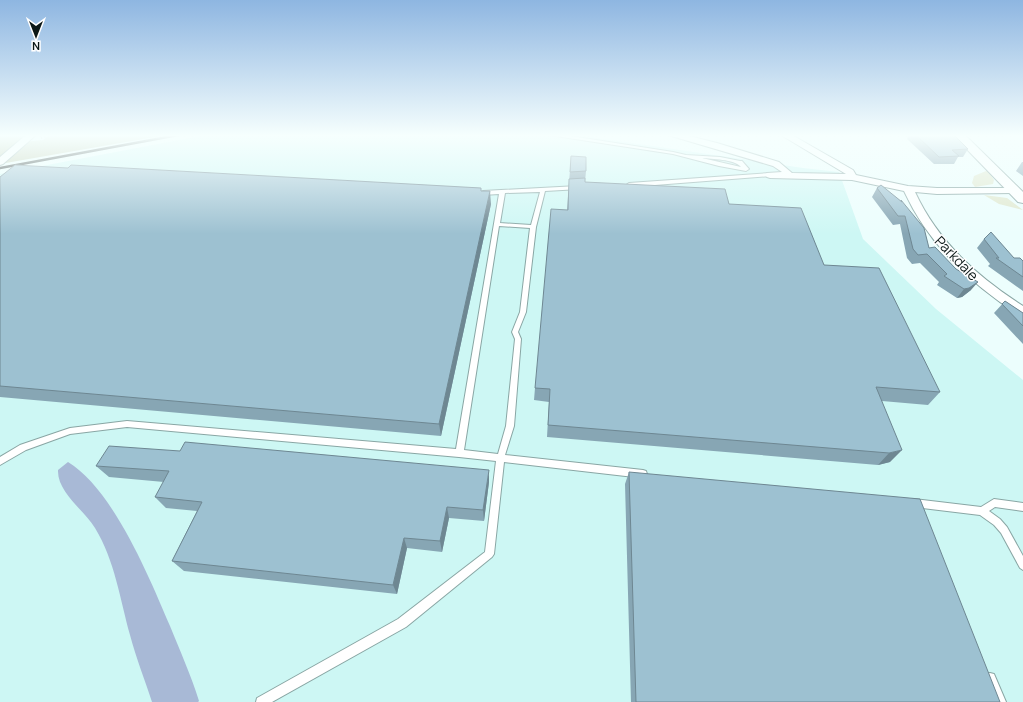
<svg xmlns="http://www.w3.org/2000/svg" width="1023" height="702" font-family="Manrope,sans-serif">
	<rect width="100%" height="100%" fill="#ecfefd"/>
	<!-- built -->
	<path fill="#cdf7f4" d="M205,135H577L803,168L839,172L863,239L936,309L1023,380V702H0V174Z"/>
	<!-- green -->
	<path fill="#e0e8ce" d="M986,171H988L994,180L993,184L975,187L972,183L974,176Z
		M984,195L1007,198L1023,210L999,204Z"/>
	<!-- forest -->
	<path fill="#bec8a9" d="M0,135H28L21,142L43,140L49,135H166L0,164Z"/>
	<!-- water -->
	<path fill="#a8b9d6" d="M68,462C113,489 150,579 170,626C180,651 191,675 199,701L198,702H152C145,680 136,658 130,635C120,599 115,561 95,528C84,510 57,492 58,470Z"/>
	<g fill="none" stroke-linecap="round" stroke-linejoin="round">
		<defs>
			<path id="service" d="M549,135H564L673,152L686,155L720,157L740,161H742L749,169L746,171L719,166L673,154ZM702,158C712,159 734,159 741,167Z
				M770,173L772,174V176L629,187L626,185L629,183Z
				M578,186L581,188L580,189L545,191L536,227L526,312L518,332L521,339L514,426L505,455L643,470L646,471L647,474L646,477L643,478L504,462L494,554L492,557L406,627L272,702H256L257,698L398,619L485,552L496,461L459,457L127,427L70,434L26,450L0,465V457L20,445L70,428L127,421L456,449L499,194L483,195L480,193L483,191ZM540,192L531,225L500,223L505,193ZM499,226L530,228L520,312L512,332L515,339L506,426L498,454L464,450Z
				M914,499L981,507L994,499L1023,503V511L995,507L989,511L1000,519L1007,527L1023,556V570L1020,568L1001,533L994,525L980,515L914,507L911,506L910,503L911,500Z
				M990,673L994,674L1006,702H995L985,678L986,674Z"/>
			<path id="minor" d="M26,135H36L3,164L0,165V157Z
				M668,135H685L717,143L779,162L792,173L846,174L781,135H792L853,170L856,175L908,186L937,188H1016L1018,190L1016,192L1013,193L937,194L915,192C938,242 978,277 1023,306V316L1019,315C970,283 929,245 904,191L852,180L770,178L767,177L765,175L767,173L782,172L773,166Z"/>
			<path id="tertiary" d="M953,135H965L1023,192V203L1018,202Z"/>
		</defs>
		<!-- service casing -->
		<use href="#service" stroke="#89a6a4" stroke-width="2"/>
		<!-- minor casing -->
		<use href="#minor" stroke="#89a6a4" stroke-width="2"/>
		<!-- tertiary casing -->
		<use href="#tertiary" stroke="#89a6a4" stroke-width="2"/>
		<!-- path -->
		<path stroke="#98a7a6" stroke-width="2" stroke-dasharray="1 2.5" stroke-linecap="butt" d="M41,138L58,135"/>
		<!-- service -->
		<use href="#service" fill="#fff" fill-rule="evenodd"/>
		<!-- minor -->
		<use href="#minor" fill="#fff" fill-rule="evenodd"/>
		<!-- tertiary -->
		<use href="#tertiary" fill="#fff" fill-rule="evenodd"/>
		<!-- rail -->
		<path stroke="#24302f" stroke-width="2.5" d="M0,168L178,135"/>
	</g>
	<!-- wall -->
	<path fill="#87a6b4" d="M909,135H954L968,149L963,157H958L954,164H934L907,139Z
		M571,156L586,171L585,182L729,204L824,265L940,392L928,405L882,401L890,462L878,465L547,437L549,402L534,400L535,388L567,210Z
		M1022,162H1023V176L1016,171Z
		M68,168L481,188V191L491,204L441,436L0,397V177Z
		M877,188L901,201V200L929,248L971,290L962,297L957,298L937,285L939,282L920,263L912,264L907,258L900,224L893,225L872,197Z
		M984,239L1014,258L1023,261V291L988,266L990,264L977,248Z
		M1005,301L1023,313V344L994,313Z
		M96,466L489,482L484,521L449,518L442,552L407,548L397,594L184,571L172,561L197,511L166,508L155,497L164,482L109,477Z
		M629,472L1000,702H631L625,484Z"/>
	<!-- shaded-wall -->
	<path fill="#6e8792" d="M490,191L491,204L441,436L439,424Z
		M978,282L971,290L962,297L957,298L964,289Z
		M902,450L890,462L878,465L889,453Z
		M489,470V482L484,521L483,510Z
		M447,507L449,518L442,552L440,541Z
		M404,538L407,548L397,594L393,585Z"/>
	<!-- building -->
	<path fill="#9dc1d1" stroke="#6e8792" d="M916,135H954L968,149L952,150L959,156L939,157Z
		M571,156L586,157V171L570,172Z
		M15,165L68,168L71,165L481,188V191H490L439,424L0,386V177Z
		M585,178V182L725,189L729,204L801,208L824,265L879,268L940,392L876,387L902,450L889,453L548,425L550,389L535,388L551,209L568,210L569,179Z
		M881,185L902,202L901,200L924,228L929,248L935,247L956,269L978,282L969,288L964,289L944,276L947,274L927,254L918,255L913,249L905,216H898L877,188Z
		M991,232L1014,258H1020L1023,261V277L996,258H999L984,239Z
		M1005,301L1023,313V326L1002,304Z
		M185,442L489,470L483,510L447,507L440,541L404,538L393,585L172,561L202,502L155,497L169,471L96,466L109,446L180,451Z
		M629,472L920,499L1000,702H636Z"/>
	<!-- sky -->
	<linearGradient id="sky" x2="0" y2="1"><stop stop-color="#8eb6e1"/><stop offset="0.58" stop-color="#f6fffe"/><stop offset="1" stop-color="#f6fffe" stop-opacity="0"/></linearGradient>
	<rect width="1023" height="234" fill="url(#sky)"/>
	<g text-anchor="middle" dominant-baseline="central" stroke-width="3" stroke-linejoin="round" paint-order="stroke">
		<!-- street labels -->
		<g font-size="14" fill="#0c1817" stroke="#fff">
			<text transform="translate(957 258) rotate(46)">Parkdale</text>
		</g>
	</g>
	<!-- north arrow -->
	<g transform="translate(36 36) rotate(180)" stroke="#ffffff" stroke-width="3" paint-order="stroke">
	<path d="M0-3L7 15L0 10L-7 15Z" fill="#0c1817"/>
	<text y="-6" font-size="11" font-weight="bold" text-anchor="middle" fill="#0c1817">N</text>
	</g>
</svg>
